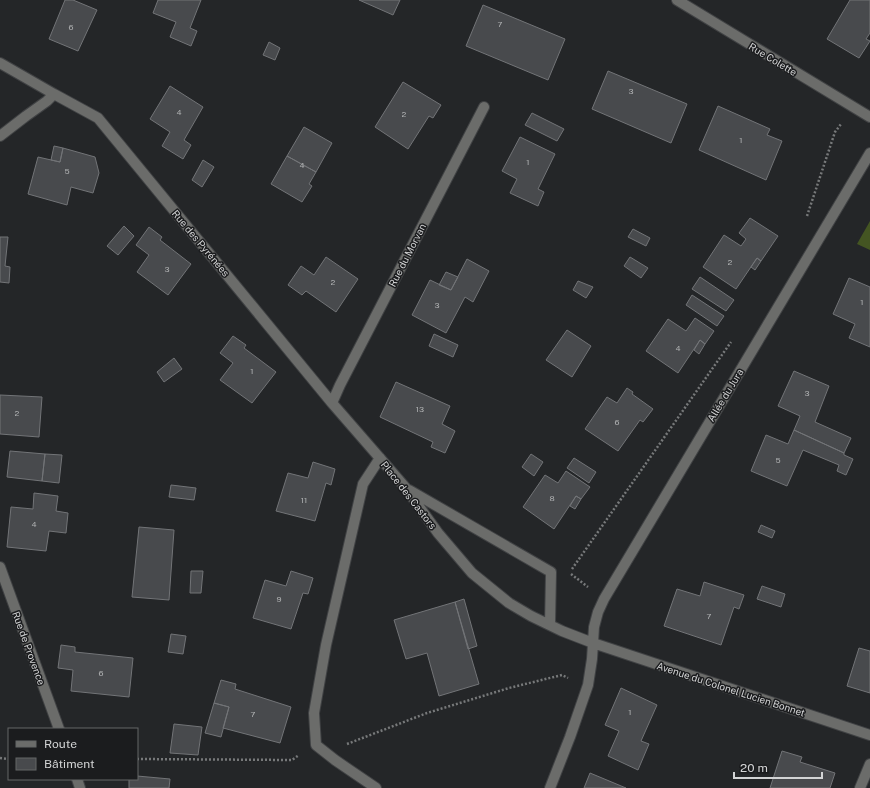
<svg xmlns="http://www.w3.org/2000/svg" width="870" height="788" font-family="'Public Sans',sans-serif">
	<rect width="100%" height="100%" fill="#242628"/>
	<!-- green -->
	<path fill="#452" d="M870,221V250L857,244Z"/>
	<!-- building -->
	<path fill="#484a4d" stroke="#727477" d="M65,0H73L97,10L78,51L49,39Z
		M158,0H201L190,28L197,31L191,46L170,37L176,22L153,13Z
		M359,0H400L393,15Z
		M850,0H870V33L866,39L870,41L859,58L827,39Z
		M483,5L565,39L548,80L466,46Z
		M269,42L280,48L275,60L263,55Z
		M608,71L687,104L671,143L592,109Z
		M403,82L441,105L433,118L429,116L408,149L375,127Z
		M170,86L203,107L184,140L191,145L183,159L162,146L170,132L150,119Z
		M718,106L770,129L767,135L782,141L766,180L699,150Z
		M532,113L564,129L557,141L525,125Z
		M304,127L332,143L316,172L287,156Z
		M520,137L555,154L538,189L544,192L538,206L510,193L517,179L502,171Z
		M54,146L63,148L60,162L51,160Z
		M63,148L95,157L99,173L93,193L71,187L67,205L28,194L38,157L60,162Z
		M287,156L316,172L309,184L312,186L302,202L271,184Z
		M203,160L214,167L202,187L192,180Z
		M750,218L778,236L761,261L757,258L736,289L703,267L724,235L741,246L746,239L739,233Z
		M124,226L134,236L118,255L107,246Z
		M149,227L162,237L160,240L191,264L168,295L137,272L149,255L136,245Z
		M633,229L650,238L646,246L628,237Z
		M0,237H8L5,266L10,267L9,283L0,282Z
		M326,257L358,279L336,312L306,291L302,295L288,285L301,266L314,275Z
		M630,257L648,268L641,278L624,266Z
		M757,258L761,261L755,270L751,267Z
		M467,259L489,271L473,302L465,297L446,333L412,315L430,280L451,290Z
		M446,272L458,277L451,290L439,285Z
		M700,277L734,300L726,311L692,289Z
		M849,278L870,287V347L849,338L855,324L833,314Z
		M578,281L593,287L586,298L573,290Z
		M692,295L724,316L717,326L686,305Z
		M695,318L714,331L705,344L700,340L678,373L646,351L668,319L686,331Z
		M567,330L591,346L572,377L546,360Z
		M434,334L458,345L453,357L429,346Z
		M233,336L246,345L244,348L276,372L252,403L220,380L233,363L220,353Z
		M700,340L705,344L699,354L694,350Z
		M174,358L182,369L164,382L157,372Z
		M794,371L829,386L815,422L851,438L844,453L794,430L800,416L778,406Z
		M396,382L450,406L442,424L455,431L445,453L431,447L433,442L380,417Z
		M627,388L633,392L632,394L653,409L643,422L640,420L618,451L585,429L607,397L617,403Z
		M0,395L42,397L39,437L0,434Z
		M794,430L844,453V455L853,459L846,475L837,471L839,465L803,450L787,486L751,471L766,435L788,444Z
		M10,451L45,454L42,481L7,477Z
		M45,454L62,455L59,483L42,481Z
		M531,454L543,462L534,476L522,467Z
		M574,458L596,472L589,483L567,468Z
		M313,462L335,469L331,485L326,483L315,521L276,511L288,473L308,478Z
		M566,471L590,487L581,499L576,496L554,529L523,507L545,475L558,483Z
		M171,485L196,488L194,500L169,497Z
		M34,493L58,496L56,511L68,513L66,533L49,531L46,551L7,547L11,507L33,509Z
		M576,496L581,499L575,509L570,506Z
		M761,525L775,531L772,538L758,532Z
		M139,527L174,530L169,600L132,597Z
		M191,571H203L201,593H190Z
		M291,571L313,578L308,594L303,593L291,629L253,618L265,580L286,586Z
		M704,582L744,595L739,609L734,607L721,645L664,626L677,589L700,596Z
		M762,586L785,594L781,607L757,599Z
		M464,599L477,646L468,649L455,602Z
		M455,602L479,684L439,696L427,653L406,659L394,620Z
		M171,634L186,636L183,654L168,652Z
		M61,645L75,647V652L133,658L129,697L71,691L73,670L58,668Z
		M859,648L870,651V693L847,686Z
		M221,680L236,684L235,689L291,707L280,743L223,728L229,707L214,703Z
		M621,688L657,705L641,741L649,744L638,770L608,756L619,731L605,725Z
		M214,703L229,707L221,737L205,733Z
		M174,724L202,727L198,755L170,753Z
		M782,751L802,757L800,762L835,773L830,788H770Z
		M590,773L626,788H584Z
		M137,776L170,779L169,788H129V779H137Z"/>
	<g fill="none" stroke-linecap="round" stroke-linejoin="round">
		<defs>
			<path id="minor" d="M677,0L870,117
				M0,63L54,94
				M0,136L26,116L47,101L54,94L98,118L332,403L405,487L438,533L472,573L509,603L531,616L562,631L593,643L870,735
				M332,403L340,385L484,107
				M409,490L551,572L550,625
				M0,567L59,729
				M77,779L80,788
				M376,788L335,760L316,745L314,713L326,645L363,484L380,458
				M550,788L570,737L588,685L592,659L594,627L598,612L604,599L870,153
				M860,788L870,764"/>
		</defs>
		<!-- minor casing -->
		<use href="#minor" stroke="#404244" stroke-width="12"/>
		<!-- path -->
		<path stroke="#77797a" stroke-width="2.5" stroke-dasharray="2 2" stroke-linecap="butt" d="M807,216L835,132L841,124
			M572,569L731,342
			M571,574L588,587
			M347,744L427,713L509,688L562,675L568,678
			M0,758L9,759
			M137,759L292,760L299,755"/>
		<!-- minor -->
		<use href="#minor" stroke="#6b6c6a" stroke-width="10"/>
	</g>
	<g text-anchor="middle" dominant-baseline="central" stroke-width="3" stroke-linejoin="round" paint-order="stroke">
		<!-- number labels -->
		<g font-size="8" fill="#b0b2b3">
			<text x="500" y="24">7</text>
			<text x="71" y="27">6</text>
			<text x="631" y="91">3</text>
			<text x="179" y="112">4</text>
			<text x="404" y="114">2</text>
			<text x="741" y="140">1</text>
			<text x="528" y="162">1</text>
			<text x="302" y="165">4</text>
			<text x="67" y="171">5</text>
			<text x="730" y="262">2</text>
			<text x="167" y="269">3</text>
			<text x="333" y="282">2</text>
			<text x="862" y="302">1</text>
			<text x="437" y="305">3</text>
			<text x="678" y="348">4</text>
			<text x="252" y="371">1</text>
			<text x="807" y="393">3</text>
			<text x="420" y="409">13</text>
			<text x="17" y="413">2</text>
			<text x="617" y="422">6</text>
			<text x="778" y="460">5</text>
			<text x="552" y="498">8</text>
			<text x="304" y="500">11</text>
			<text x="34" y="524">4</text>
			<text x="279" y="599">9</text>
			<text x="709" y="616">7</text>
			<text x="101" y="673">6</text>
			<text x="630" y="712">1</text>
			<text x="253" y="714">7</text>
		</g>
		<!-- street labels -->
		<g font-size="10" fill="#d3d4d5" stroke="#1b1c1e">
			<text transform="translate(773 59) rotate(31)">Rue Colette</text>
			<text transform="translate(201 243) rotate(50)">Rue des Pyrénées</text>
			<text transform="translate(407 255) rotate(-63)">Rue du Morvan</text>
			<text transform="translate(725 395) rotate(-59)">Allée du Jura</text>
			<text transform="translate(409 495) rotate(52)">Place des Castors</text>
			<text transform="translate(29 648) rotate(70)">Rue de Provence</text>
			<text transform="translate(731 689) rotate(18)">Avenue du Colonel Lucien Bonnet</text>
		</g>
	</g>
	<!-- legend -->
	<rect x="8" y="728" width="130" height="52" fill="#1b1c1e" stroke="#656667"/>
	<rect x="16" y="741" width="20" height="6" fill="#6b6c6a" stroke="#656667"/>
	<text x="44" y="748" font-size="12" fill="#d3d4d5">Route</text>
	<rect x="16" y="758" width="20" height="12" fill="#484a4d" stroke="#656667"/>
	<text x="44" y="768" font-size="12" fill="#d3d4d5">Bâtiment</text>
	<!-- scale -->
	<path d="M734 772v6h88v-6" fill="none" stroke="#d3d4d5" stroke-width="2"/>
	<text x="740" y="772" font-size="12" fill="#d3d4d5" stroke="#1b1c1e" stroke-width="3" paint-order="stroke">20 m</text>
</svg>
